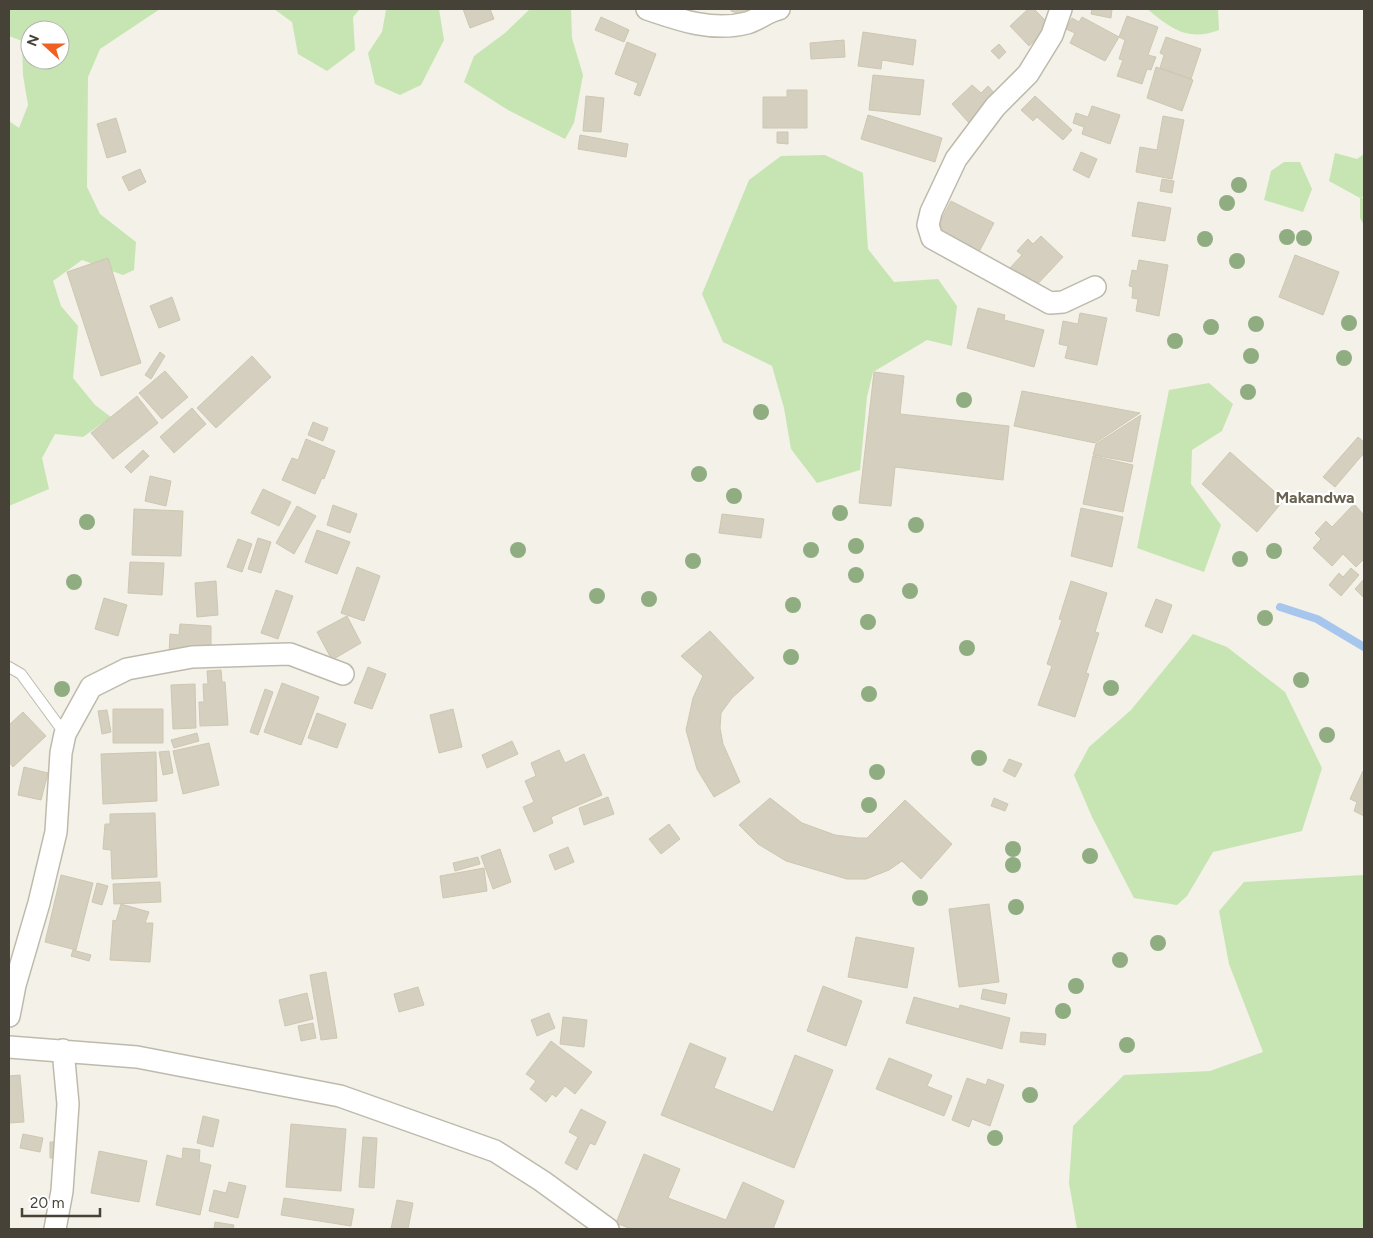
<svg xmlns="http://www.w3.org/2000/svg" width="1373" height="1238" font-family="Figtree,sans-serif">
	<rect width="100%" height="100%" fill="#f3f1e8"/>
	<!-- green -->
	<path fill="#c7e5b2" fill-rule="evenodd" d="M9,9H160L100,49L88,77L87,187L100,214L136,242L134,270L123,275L82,260L53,281L61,306L78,326L73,378L95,405L111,417L83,437L55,434L42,458L49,489L9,506V121L19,128L28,105L23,75L22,41L9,36ZM30,30H60V60H30Z
		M274,9H360L353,17L355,50L327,71L298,54L292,22Z
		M382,9H439L444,40L421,85L400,95L375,84L368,53L382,32L386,10Z
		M530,9H571L572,38L583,75L574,123L565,139L508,110L464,82L474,56L505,33Z
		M1147,9H1218L1219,30C1187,42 1171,28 1147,9Z
		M1335,153L1357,159L1364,154V196L1361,198H1364V225L1360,218V198L1329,181Z
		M825,155L863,173L868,249L894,282L938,279L957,306L952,346L927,340L873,372L867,397L860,470L817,483L791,449L784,408L772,366L723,342L702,294L749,180L781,156Z
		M1284,162H1300L1312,189L1303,212L1264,200L1271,171Z
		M1209,383L1233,404L1222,431L1192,450L1191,484L1221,525L1204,572L1137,548L1169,390Z
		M1193,634L1227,647L1285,692L1322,768L1302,831L1213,852L1187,896L1177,905L1134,898L1092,817L1074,775L1089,747L1131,710Z
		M1364,875V1229H1077L1069,1183L1073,1126L1124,1075L1210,1071L1263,1052L1229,964L1219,911L1244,882Z"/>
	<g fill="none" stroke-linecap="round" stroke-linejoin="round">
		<!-- stream -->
		<path stroke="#a7c6ed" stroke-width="8" d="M1280,607L1317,619L1364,647"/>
	</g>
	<!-- building -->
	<path fill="#d4cfbe" stroke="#cec7b1" d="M463,9H490L494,19L470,28Z
		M731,9H748L745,16L731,11Z
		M1028,9H1034L1051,26L1029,46L1010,26Z
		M1092,9H1112L1111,18L1091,14Z
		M1127,16L1158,27L1148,55L1156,57L1151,70L1147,69L1142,84L1117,76L1123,60L1119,59L1125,40L1119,37Z
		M601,17L629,30L624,42L595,30Z
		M1082,17L1119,37L1105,61L1070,43L1075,33L1066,29L1072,18L1079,22Z
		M863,32L916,40L913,65L882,60L881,69L858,66Z
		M1166,37L1201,49L1191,79L1160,68L1164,55L1160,53Z
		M844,40L845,57L811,59L810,43Z
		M627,42L656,54L640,96L634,94L638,83L615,74Z
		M999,44L1006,52L999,59L991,51Z
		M1156,67L1193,80L1182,111L1147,98Z
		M873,75L924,80L920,115L869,110Z
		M972,85L981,93L988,86L997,96L969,123L952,104Z
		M787,90H807V128H763V97H787Z
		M586,96L604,98L601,132L583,131Z
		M1035,96L1072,130L1063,140L1037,117L1033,121L1021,110Z
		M1092,106L1120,115L1110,144L1082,134L1084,127L1073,123L1076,113L1088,117Z
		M868,115L942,138L935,162L861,139Z
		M1163,116L1184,120L1172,179L1136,172L1140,147L1157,150Z
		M116,118L126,152L107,158L97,124Z
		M777,132H788V144L777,143Z
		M580,135L628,144L626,157L578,149Z
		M1081,152L1097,159L1089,178L1073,170Z
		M140,169L146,182L129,191L122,177Z
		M1162,179L1174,181L1172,193L1160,191Z
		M951,201L994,223L979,252L936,230Z
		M1138,202L1171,208L1165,241L1132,236Z
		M1041,236L1063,257L1032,290L1009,269L1022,255L1017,251L1028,239L1033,244Z
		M1295,255L1339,272L1323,315L1279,297Z
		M108,258L141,363L101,376L67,272Z
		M1139,260L1168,265L1159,316L1136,311L1138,299L1132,298L1133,287L1129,286L1132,270L1137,271Z
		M172,297L180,320L159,328L150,306Z
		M978,308L1005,315L1004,320L1044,330L1034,367L967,348Z
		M1080,313L1107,318L1097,365L1065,358L1068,346L1059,344L1063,321L1078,324Z
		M160,352L165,356L151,379L145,375Z
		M252,356L271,377L216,428L197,408Z
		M165,371L188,397L162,419L139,393Z
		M874,372L904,376L900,414L1009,426L1003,480L895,467L891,506L859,503Z
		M1022,391L1140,413L1095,443L1014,426Z
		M137,396L158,423L113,459L91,433Z
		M192,408L206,424L174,453L160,437Z
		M1141,415L1132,462L1093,455L1096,444Z
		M313,422L328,428L323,441L308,435Z
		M1358,437L1364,442V453L1335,487L1323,477Z
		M306,439L335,451L324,479L322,478L315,494L282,480L292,458L298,460Z
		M143,450L149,456L131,473L125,467Z
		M1230,452L1284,500L1257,532L1202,484Z
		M1093,456L1133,465L1123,512L1083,504Z
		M150,476L171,481L166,506L145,501Z
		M263,489L291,502L279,526L251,513Z
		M1354,504L1364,515V559L1356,567L1343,554L1332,566L1313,548L1321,539L1315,533L1326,521L1332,527Z
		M333,505L357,514L350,533L327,525Z
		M297,506L316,516L294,554L276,543Z
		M1081,508L1123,517L1112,567L1071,556Z
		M134,509L183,511L181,556L132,555Z
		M722,514L764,519L761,538L719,533Z
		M317,530L350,542L337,574L305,562Z
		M258,538L271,542L261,573L248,569Z
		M238,539L252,544L242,572L227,567Z
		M130,562L164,563L162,595L128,593Z
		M357,567L380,576L364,621L341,613Z
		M1351,568L1359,575L1341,596L1329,585L1339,573L1343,577Z
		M1364,579V598L1355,589Z
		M216,581L218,615L197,617L195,583Z
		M1071,581L1107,593L1095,632L1099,633L1086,673L1089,674L1075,717L1038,705L1052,666L1047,664L1062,620L1059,619Z
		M276,590L293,596L278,639L261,633Z
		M104,598L127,605L118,636L95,629Z
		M1156,599L1172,605L1162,633L1145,626Z
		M347,616L361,643L332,660L317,632Z
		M180,624L211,626V656L169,655L170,634L179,635Z
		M710,631L754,678L732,698L721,713L720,728L723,744L740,782L714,797L697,769L686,730L693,698L703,676L681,656Z
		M368,667L386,674L372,709L354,703Z
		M221,670L222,682H225L228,725L200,726L199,702H204L203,684H208L207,671Z
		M282,683L319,697L301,745L264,732Z
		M195,684L196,728L173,729L171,685Z
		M265,689L273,692L258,735L250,732Z
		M113,709H163V743H113Z
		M453,709L462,747L439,753L430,715Z
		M107,710L111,732L102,734L98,711Z
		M23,712L46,736L13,767L9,762V725Z
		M317,713L346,724L337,748L308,738Z
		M197,733L199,741L174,748L171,740Z
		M512,741L518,754L487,768L482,755Z
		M209,743L219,785L183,794L173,751Z
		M559,750L565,763L584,754L602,795L551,817L553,823L534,832L523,807L534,802L525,781L536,776L531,763Z
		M169,751L173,773L163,775L159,752Z
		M156,752L157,801L103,804L101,754Z
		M1009,759L1022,764L1015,777L1003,771Z
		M24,767L48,773L41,800L18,795Z
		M1363,771L1364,772V816L1354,811L1357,802L1350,799Z
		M608,797L614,814L584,825L579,808Z
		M770,798L802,823L835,835L858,838H867L905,800L952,844L921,879L902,861L889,870L866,879H847L786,861L758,844L739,825Z
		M994,798L1008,804L1005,811L991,806Z
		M155,813L157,877L112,879L111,850L103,849L105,824H110V814Z
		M669,824L680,839L661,854L649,839Z
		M568,847L574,862L555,870L549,855Z
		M500,849L511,882L493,889L481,856Z
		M478,857L480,864L455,871L453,863Z
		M484,868L487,891L443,898L440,876Z
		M61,875L93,883L76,950L45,942Z
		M160,882L161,902L114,904L113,884Z
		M97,883L108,886L102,905L92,902Z
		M121,904L149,912L145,923H153L150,962L110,960L113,920L116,921Z
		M989,904L999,982L959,987L949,909Z
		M856,937L914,948L907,988L848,977Z
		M73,950L91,955L89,961L71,956Z
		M326,972L337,1038L321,1040L310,975Z
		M823,986L862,1001L846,1046L807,1031Z
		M418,987L424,1005L399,1012L394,994Z
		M983,989L1007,994L1005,1004L981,999Z
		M307,993L313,1019L285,1026L279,1000Z
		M914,997L959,1009L960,1005L1010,1018L1002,1049L906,1023Z
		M549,1013L555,1028L537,1036L531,1020Z
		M563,1017L587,1020L584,1047L560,1044Z
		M313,1023L316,1038L301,1041L298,1026Z
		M1021,1032L1046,1034L1045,1045L1020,1042Z
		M551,1041L592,1072L575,1094L565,1086L556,1097L552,1094L546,1102L530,1089L536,1081L526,1074Z
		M690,1043L726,1058L714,1088L773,1112L795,1055L833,1070L794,1168L661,1115Z
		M889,1058L932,1075L927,1086L952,1096L944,1116L876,1089Z
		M20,1075L24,1122L9,1123V1076Z
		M967,1078L986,1085L988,1079L1004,1085L990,1126L972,1119L969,1127L952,1120Z
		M581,1109L606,1122L595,1145L590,1143L577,1170L565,1163L578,1137L569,1132Z
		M203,1116L219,1120L213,1147L197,1143Z
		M291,1124L346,1129L341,1191L286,1187Z
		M23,1134L43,1138L40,1152L20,1148Z
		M363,1137L377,1138L374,1188L359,1187Z
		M50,1142H64V1158H50Z
		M183,1148L200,1150L199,1162L211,1165L200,1215L156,1205L167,1155L182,1159Z
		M99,1151L147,1161L139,1202L91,1193Z
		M644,1154L680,1169L668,1198L726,1220L743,1182L784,1201L773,1229H631L616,1223Z
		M229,1182L246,1186L238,1218L209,1211L214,1190L226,1193Z
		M284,1198L354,1209L351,1226L281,1215Z
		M397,1200L413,1203L408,1229H391Z
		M215,1222L234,1225L233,1229H214Z"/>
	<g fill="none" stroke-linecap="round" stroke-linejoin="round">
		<defs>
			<path id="service" d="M9,667L21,674L65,734"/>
			<path id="minor" d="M647,9C679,20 713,32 747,23C758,20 768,11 779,9
				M1061,9L1052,35L1028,74L995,107L956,159L931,212L928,225L932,238L1050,303L1063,302L1095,287
				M9,1016L15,985L39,903L56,832L61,753L65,734L91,687L127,669L192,657L290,654L343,674
				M9,1047L137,1057L340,1096L495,1151L542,1181L608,1229
				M55,1229L62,1191L68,1104L63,1050"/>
		</defs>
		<!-- service casing -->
		<use href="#service" stroke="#bebaab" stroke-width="12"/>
		<!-- minor casing -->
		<use href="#minor" stroke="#bebaab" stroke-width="24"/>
		<!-- service -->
		<use href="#service" stroke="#fff" stroke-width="10"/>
		<!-- minor -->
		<use href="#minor" stroke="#fff" stroke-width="21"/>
	</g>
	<!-- trees -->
	<g fill="#8fad81">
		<circle cx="1239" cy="185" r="8"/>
		<circle cx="1227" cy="203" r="8"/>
		<circle cx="1287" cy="237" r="8"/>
		<circle cx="1304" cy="238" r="8"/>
		<circle cx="1205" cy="239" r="8"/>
		<circle cx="1237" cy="261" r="8"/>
		<circle cx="1349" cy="323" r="8"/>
		<circle cx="1256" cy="324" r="8"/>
		<circle cx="1211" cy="327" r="8"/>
		<circle cx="1175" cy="341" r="8"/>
		<circle cx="1251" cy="356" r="8"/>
		<circle cx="1344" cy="358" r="8"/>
		<circle cx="1248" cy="392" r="8"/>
		<circle cx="964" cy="400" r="8"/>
		<circle cx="761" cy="412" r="8"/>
		<circle cx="699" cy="474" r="8"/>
		<circle cx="734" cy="496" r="8"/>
		<circle cx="840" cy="513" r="8"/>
		<circle cx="87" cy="522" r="8"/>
		<circle cx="916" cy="525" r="8"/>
		<circle cx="856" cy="546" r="8"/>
		<circle cx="518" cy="550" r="8"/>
		<circle cx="811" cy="550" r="8"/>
		<circle cx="1274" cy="551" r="8"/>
		<circle cx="1240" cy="559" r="8"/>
		<circle cx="693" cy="561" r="8"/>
		<circle cx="856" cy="575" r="8"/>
		<circle cx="74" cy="582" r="8"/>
		<circle cx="910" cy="591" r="8"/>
		<circle cx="597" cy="596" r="8"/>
		<circle cx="649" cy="599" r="8"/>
		<circle cx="793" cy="605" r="8"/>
		<circle cx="1265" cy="618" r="8"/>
		<circle cx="868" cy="622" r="8"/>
		<circle cx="967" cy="648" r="8"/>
		<circle cx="791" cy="657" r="8"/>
		<circle cx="1301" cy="680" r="8"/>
		<circle cx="1111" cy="688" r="8"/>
		<circle cx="62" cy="689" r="8"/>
		<circle cx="869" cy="694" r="8"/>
		<circle cx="1327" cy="735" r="8"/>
		<circle cx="979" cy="758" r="8"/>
		<circle cx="877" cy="772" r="8"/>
		<circle cx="869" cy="805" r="8"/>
		<circle cx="1013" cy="849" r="8"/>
		<circle cx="1090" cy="856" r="8"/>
		<circle cx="1013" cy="865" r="8"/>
		<circle cx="920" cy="898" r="8"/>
		<circle cx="1016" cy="907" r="8"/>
		<circle cx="1158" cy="943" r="8"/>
		<circle cx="1120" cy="960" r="8"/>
		<circle cx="1076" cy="986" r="8"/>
		<circle cx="1063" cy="1011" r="8"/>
		<circle cx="1127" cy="1045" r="8"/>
		<circle cx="1030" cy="1095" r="8"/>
		<circle cx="995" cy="1138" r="8"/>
	</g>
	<g text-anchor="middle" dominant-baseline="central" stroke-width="4.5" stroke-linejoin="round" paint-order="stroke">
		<!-- quarter labels -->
		<g font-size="16" font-weight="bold" fill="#68624e" stroke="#fff">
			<text x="1315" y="497">Makandwa</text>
		</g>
	</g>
	<!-- border -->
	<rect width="1373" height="1238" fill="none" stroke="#464237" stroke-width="20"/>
	<!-- north arrow -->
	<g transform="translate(45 45) rotate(291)"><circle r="24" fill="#ffffff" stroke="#b5b3af"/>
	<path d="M0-4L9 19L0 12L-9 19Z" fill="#ef6022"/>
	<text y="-8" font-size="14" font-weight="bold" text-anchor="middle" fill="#464237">N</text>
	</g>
	<!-- scale -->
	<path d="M22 1208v8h78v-8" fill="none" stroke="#464237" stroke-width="2.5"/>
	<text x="30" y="1208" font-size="15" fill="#464237" stroke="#ffffff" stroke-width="4" paint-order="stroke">20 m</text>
</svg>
